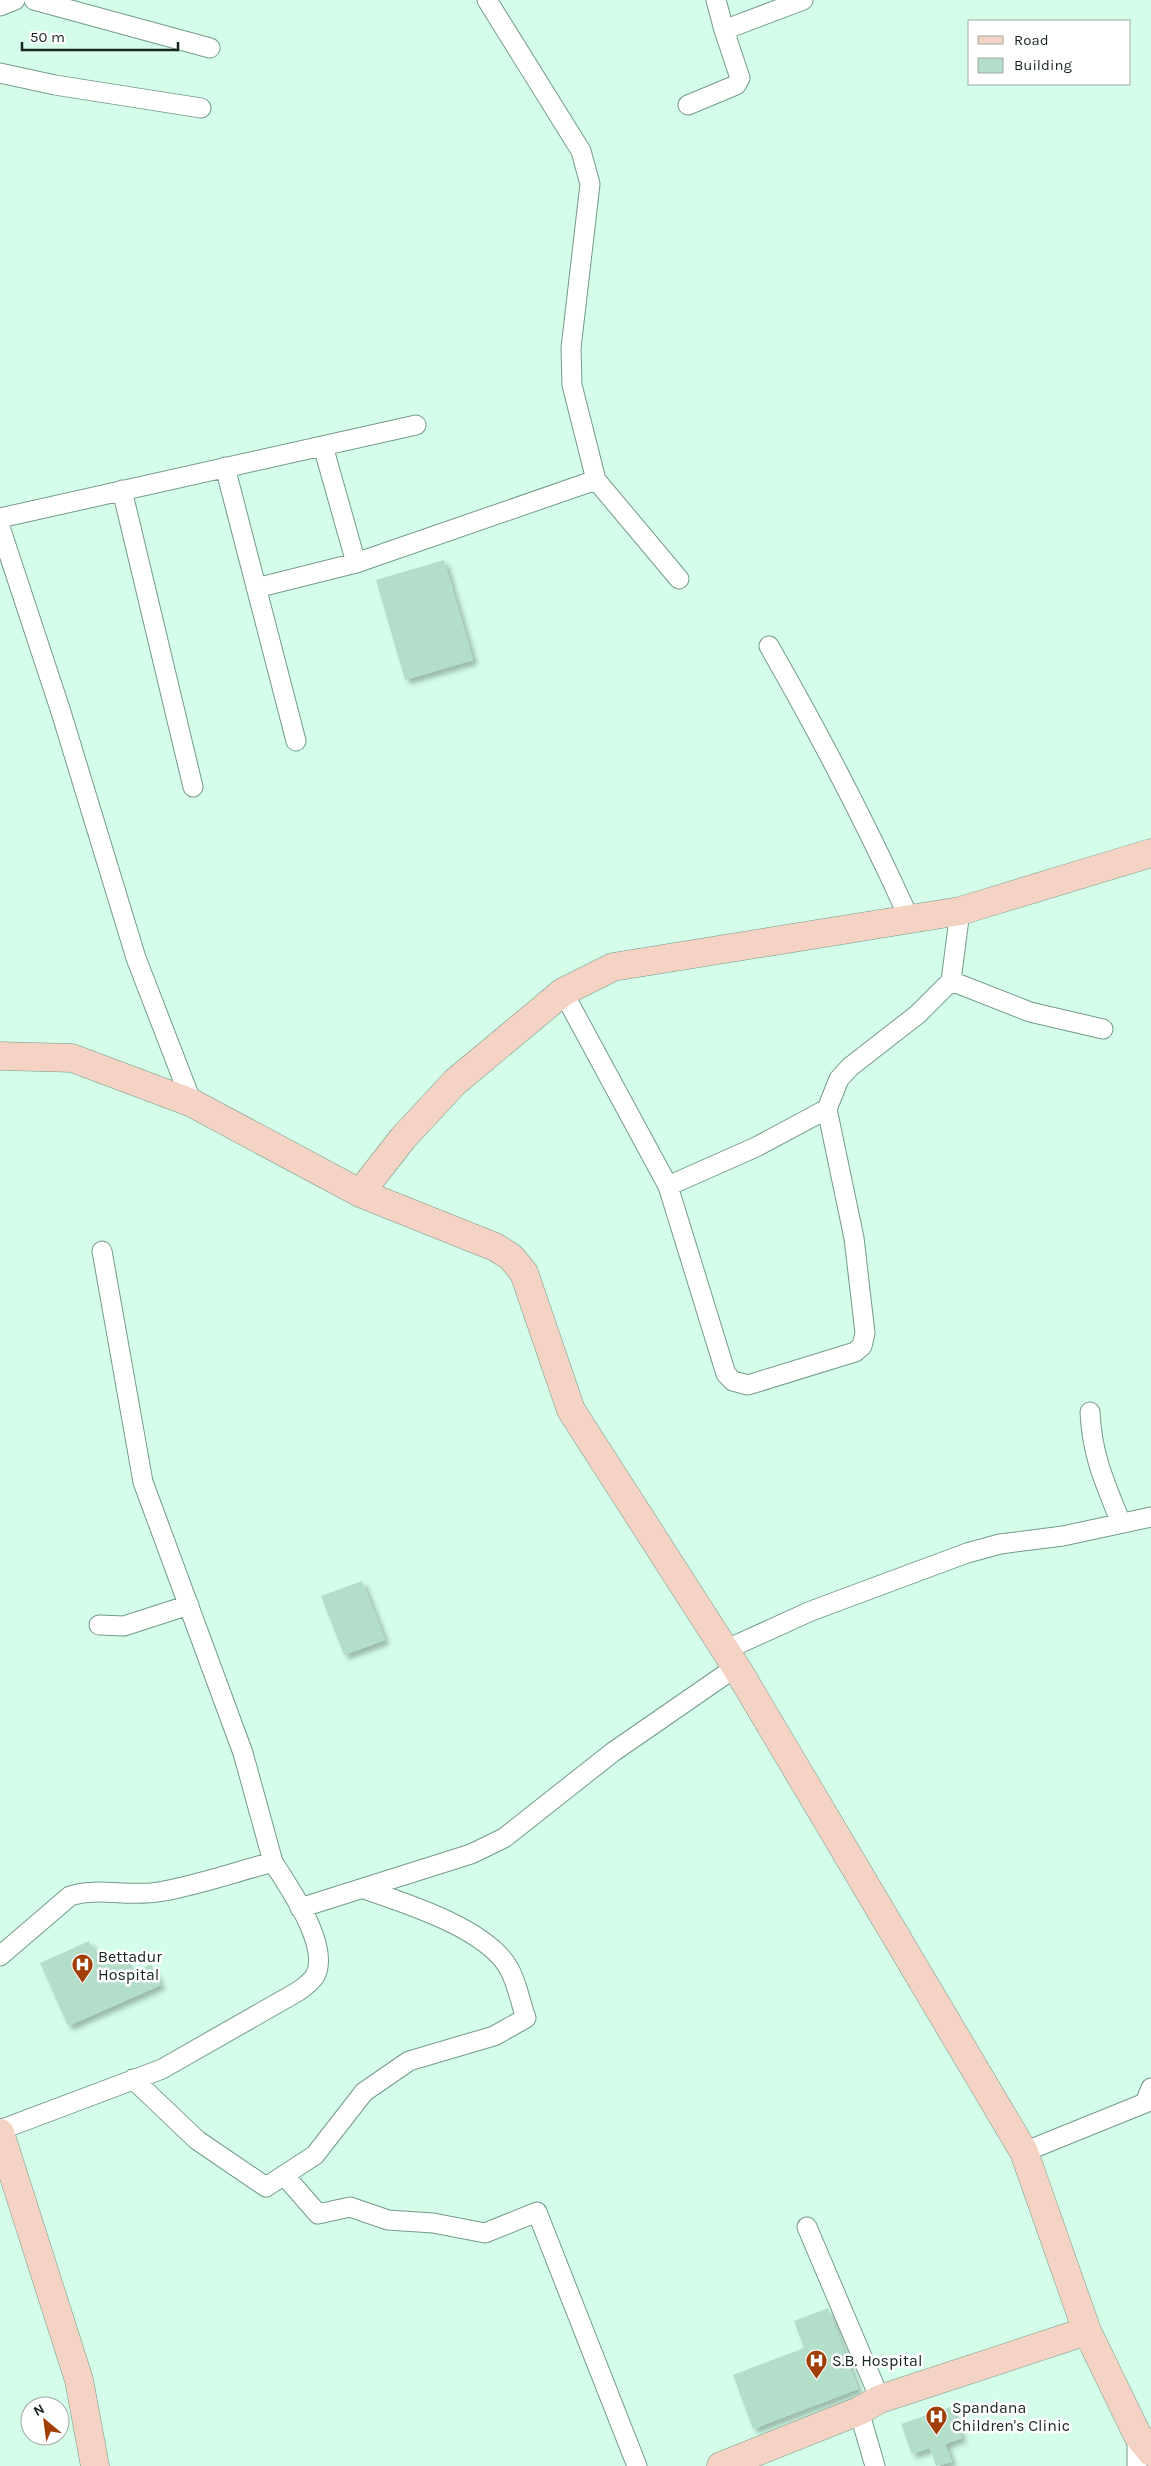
<svg xmlns="http://www.w3.org/2000/svg" width="1151" height="2466" font-family="Karla,sans-serif">
	<defs>
		<filter id="shadow"><feDropShadow dx="4.5" dy="4.5" stdDeviation="2.5" flood-color="#0004"/></filter>
	</defs>
	<rect width="100%" height="100%" fill="#d4fdea"/>
	<!-- building -->
	<path fill="#b3deca" filter="url(#shadow)" d="M444,560L473,660L405,680L376,580Z
		M362,1581L385,1640L344,1655L321,1596Z
		M89,1941L101,1967L124,1956L132,1973L151,1964L161,1985L68,2026L40,1963Z
		M828,2308L858,2389L753,2429L733,2375L804,2348L794,2321Z
		M951,2407L962,2438L945,2444L952,2462L936,2466L930,2448L912,2454L901,2424Z"/>
	<g fill="none" stroke-linecap="round" stroke-linejoin="round">
		<defs>
			<path id="street" d="M34,0L210,48
				M487,0L581,151L590,184L571,348L572,385L596,480L679,579
				M716,0L724,30L803,0
				M0,6L15,0
				M0,73L55,85L201,108
				M688,105L736,85L740,78L724,30
				M323,446L356,563
				M225,467L296,741
				M122,490L193,787
				M0,518L416,425
				M0,527L61,712L136,958L192,1103
				M256,588L356,563L596,480
				M769,646C820,735 867,825 909,918
				M951,981L1030,1012L1103,1029
				M563,992L668,1186L756,1147L827,1109L839,1079L850,1067L918,1014L951,981L960,911
				M668,1186L726,1374L733,1381L748,1385L855,1352L862,1346L865,1333L854,1238L827,1109
				M1090,1412C1092,1456 1105,1483 1121,1523
				M99,1625L124,1626L189,1605
				M725,1650L811,1611L967,1553L1000,1544L1063,1536L1151,1517
				M300,1908L471,1854L504,1838L613,1752L736,1667
				M0,1956L70,1896C97,1887 128,1897 158,1892C196,1886 235,1872 273,1862L243,1753L143,1482L102,1251
				M133,2079L197,2140L266,2187L315,2155L364,2092L409,2061L494,2036L526,2018C520,2002 517,1981 508,1967C485,1928 405,1903 364,1889
				M0,2130L162,2069L297,1992C303,1988 311,1982 315,1976C331,1946 289,1888 273,1862
				M1024,2152L1145,2103L1151,2088
				M284,2175L318,2214L350,2207L388,2220L433,2223L485,2233L537,2212L637,2466
				M807,2227L880,2399
				M859,2411L875,2466
				M1137,2434V2466"/>
			<path id="secondary" d="M0,1056L72,1058L192,1103L360,1193L403,1138L455,1082L563,992L613,967L960,911L1151,853
				M360,1193L495,1247L511,1257L524,1273L571,1410L736,1667L1024,2152L1087,2331L1137,2434L1151,2452
				M0,2133L79,2380L95,2466
				M721,2466L859,2411L880,2399L1087,2331"/>
		</defs>
		<!-- street casing -->
		<use href="#street" stroke="#749a89" stroke-width="21"/>
		<!-- secondary casing -->
		<use href="#secondary" stroke="#749a89" stroke-width="29"/>
		<!-- street -->
		<use href="#street" stroke="#fff" stroke-width="19"/>
		<!-- secondary -->
		<use href="#secondary" stroke="#f4d3c4" stroke-width="28"/>
	</g>
	<!-- icons -->
	<defs>
		<symbol id="hospital-pin" viewBox="-11 -11 22 30"><path d="M0 17L-7.5 6A9.5 9.5 0 1 1 7.5 6Z" fill="#a13e04" stroke="#fff"/><path d="M-5-5h3v3.5h4V-5h3V5h-3V1.5h-4V5h-3Z" fill="#fff"/></symbol>
	</defs>
	<g fill-rule="evenodd">
		<use href="#hospital-pin" x="70" y="1952" width="25" height="34"/>
		<use href="#hospital-pin" x="804" y="2348" width="25" height="34"/>
		<use href="#hospital-pin" x="924" y="2404" width="25" height="34"/>
	</g>
	<g text-anchor="middle" dominant-baseline="central" stroke-width="5" stroke-linejoin="round" paint-order="stroke">
		<!-- poi labels -->
		<g font-size="16" fill="#172620" stroke="#fff" text-anchor="start">
			<text x="98" y="1956">Bettadur<tspan x="98" dy="18">Hospital</tspan></text>
			<text x="832" y="2360">S.B. Hospital</text>
			<text x="952" y="2407">Spandana<tspan x="952" dy="18">Children's Clinic</tspan></text>
		</g>
	</g>
	<!-- legend -->
	<rect x="968" y="20" width="162" height="65" fill="#ffffff" stroke="#a2a8a6"/>
	<rect x="978" y="36" width="25" height="8" fill="#f4d3c4" stroke="#a2a8a6"/>
	<text x="1014" y="45" font-size="15" fill="#172620">Road</text>
	<rect x="978" y="58" width="25" height="15" fill="#b3deca" stroke="#a2a8a6"/>
	<text x="1014" y="70" font-size="15" fill="#172620">Building</text>
	<!-- north arrow -->
	<g transform="translate(45 2421) rotate(331)"><circle r="24" fill="#ffffff" stroke="#a2a8a6"/>
	<path d="M0-4L9 19L0 12L-9 19Z" fill="#a13e04"/>
	<text y="-8" font-size="14" font-weight="bold" text-anchor="middle" fill="#172620">N</text>
	</g>
	<!-- scale -->
	<path d="M22 42v8h156v-8" fill="none" stroke="#172620" stroke-width="2.5"/>
	<text x="30" y="42" font-size="15" fill="#172620" stroke="#ffffff" stroke-width="4" paint-order="stroke">50 m</text>
</svg>
